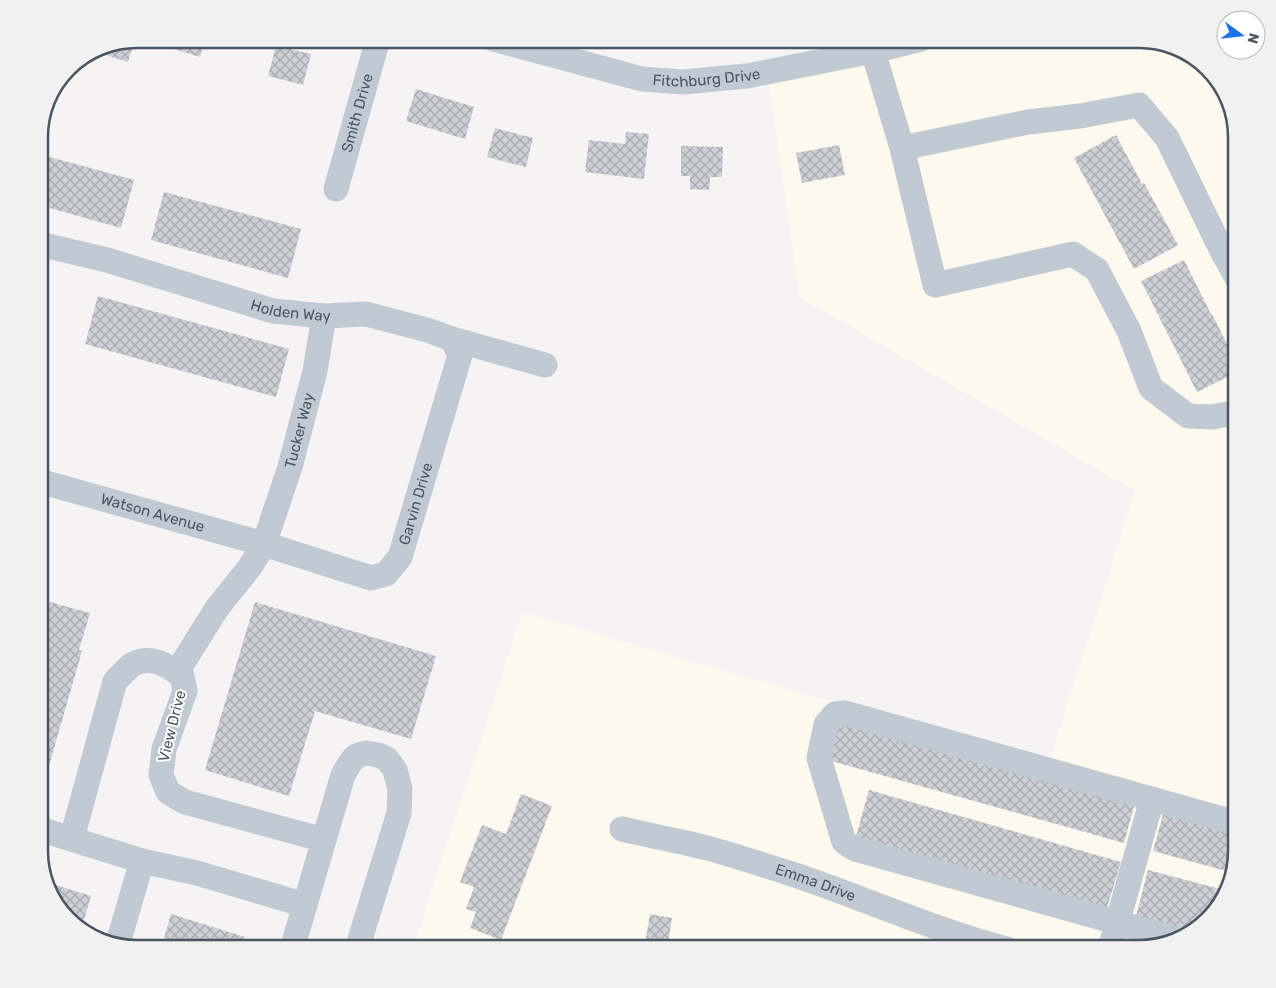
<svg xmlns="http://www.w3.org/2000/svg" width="1276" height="988" font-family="Rubik,sans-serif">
	<defs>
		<pattern id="building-cross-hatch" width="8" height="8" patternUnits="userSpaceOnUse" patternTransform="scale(1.25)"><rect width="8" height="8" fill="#cdcfd5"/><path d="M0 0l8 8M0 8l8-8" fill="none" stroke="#a8abb0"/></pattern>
	</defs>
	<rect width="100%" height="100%" fill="#f5f3f3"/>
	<!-- commercial -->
	<path fill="#fdf9ef" d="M981,39H1139L1199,59L1227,93L1237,137V851L1217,911L1182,939L1139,949H413L522,612L1048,765L1135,491L799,297L768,80Z"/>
	<!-- building -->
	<path fill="url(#building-cross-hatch)" d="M135,39L128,62L92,51L100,46Z
		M166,39H205L200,57L164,46Z
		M276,46L311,54L303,85L268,76Z
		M416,89L474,107L465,139L406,121Z
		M495,128L533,138L526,167L487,157Z
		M626,132L649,134L644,179L585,172L589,140L625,144Z
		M1116,135L1142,184L1144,183L1178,245L1134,269L1074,158Z
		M839,145L845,175L802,183L796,153Z
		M681,146L723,147L722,177H710L709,190L690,189V176H681Z
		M39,154L134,180L121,228L39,205Z
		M164,192L301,229L288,278L151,240Z
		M1184,260L1211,314H1212L1237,364V372L1197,392L1141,281Z
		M98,296L289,349L276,397L85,344Z
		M39,382L48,385L40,416H39Z
		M39,599L90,613L79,650L82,651L44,783L39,782Z
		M255,602L436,656L411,739L315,711L289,796L205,770Z
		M835,719L1135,803L1124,843L824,759Z
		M869,790L1121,862L1106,911L855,840Z
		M521,794L552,806L501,940L470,928L476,912L466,909L474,887L460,882L482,825L506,834Z
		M1164,811L1237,831V851L1230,872L1153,851Z
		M1148,870L1224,890L1217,911L1189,934L1135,920Z
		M46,882L91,896L81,930L77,929L49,895Z
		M171,914L245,937L241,949H161Z
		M650,914L672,918L667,949H644Z
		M844,941L872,949H842Z"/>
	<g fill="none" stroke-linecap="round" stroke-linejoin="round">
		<!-- minor -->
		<g stroke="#c1cad2" stroke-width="25">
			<path id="s1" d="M493,39L642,79L683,82L747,76L873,51L921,39"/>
			<path d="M873,51L902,148L935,285L1073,254L1097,270L1129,331L1151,388L1188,416L1213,417L1237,412"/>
			<path d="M902,148L1028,122L1080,116L1139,105L1167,138L1222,251L1237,278"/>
			<path id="s2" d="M336,189L378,39"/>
			<path id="s3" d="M39,244L107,260L273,311L324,316L366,314L427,330L452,339L545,365"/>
			<path id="s4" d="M39,481L264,544L371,578L386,574L400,557L460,355L452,339"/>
			<path id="s5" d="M177,672L217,608L250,567L264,544L290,467L315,371L324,316"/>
			<path d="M39,829L142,861L197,873L305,905"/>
			<path id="s6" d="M622,829C651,836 681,841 711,849C739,857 767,866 795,875C866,899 934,930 1007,949"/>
			<path d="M72,838L115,681C121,676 127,668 133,664C152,655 167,665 182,676L185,691L164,749L161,775L168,792L185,802L324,840"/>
			<path d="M1180,940L855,849L844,842L819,758L826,724L835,714L845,713L1237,823"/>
			<path d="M118,943L142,861"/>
			<path d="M292,949L343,775L350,763L356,756L365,753L378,755L387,759L395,770L400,789L399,813L357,949"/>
			<path d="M1110,949L1152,799"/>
		</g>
	</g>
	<g text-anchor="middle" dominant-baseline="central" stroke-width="4" stroke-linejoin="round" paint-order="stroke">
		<!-- street labels -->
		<g font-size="15" fill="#4a5661" stroke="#fff">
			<text stroke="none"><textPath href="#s1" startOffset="219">Fitchburg Drive</textPath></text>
			<text stroke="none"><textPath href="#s2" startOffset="79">Smith Drive</textPath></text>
			<text stroke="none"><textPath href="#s3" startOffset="261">Holden Way</textPath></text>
			<text stroke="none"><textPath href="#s5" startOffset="274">Tucker Way</textPath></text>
			<text stroke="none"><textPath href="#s4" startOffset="439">Garvin Drive</textPath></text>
			<text stroke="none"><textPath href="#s4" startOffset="118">Watson Avenue</textPath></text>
			<text transform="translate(172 726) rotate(-76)">View Drive</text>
			<text stroke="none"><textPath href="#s6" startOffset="201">Emma Drive</textPath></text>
		</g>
	</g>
	<!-- crop -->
	<path d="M0 0H1276V988H0ZM137 48H1139A89 89 0 0 1 1228 137V851A89 89 0 0 1 1139 940H137A89 89 0 0 1 48 851V137A89 89 0 0 1 137 48Z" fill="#f1f1f2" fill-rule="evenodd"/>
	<path fill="none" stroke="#4a5661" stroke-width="2.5" d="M137 48H1139A89 89 0 0 1 1228 137V851A89 89 0 0 1 1139 940H137A89 89 0 0 1 48 851V137A89 89 0 0 1 137 48Z"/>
	<!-- north arrow -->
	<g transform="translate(1241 35) rotate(105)"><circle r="24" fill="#ffffff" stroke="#b7bbc0"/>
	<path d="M0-4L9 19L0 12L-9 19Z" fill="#1a73e8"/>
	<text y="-8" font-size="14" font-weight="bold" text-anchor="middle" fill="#4a5661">N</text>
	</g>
</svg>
